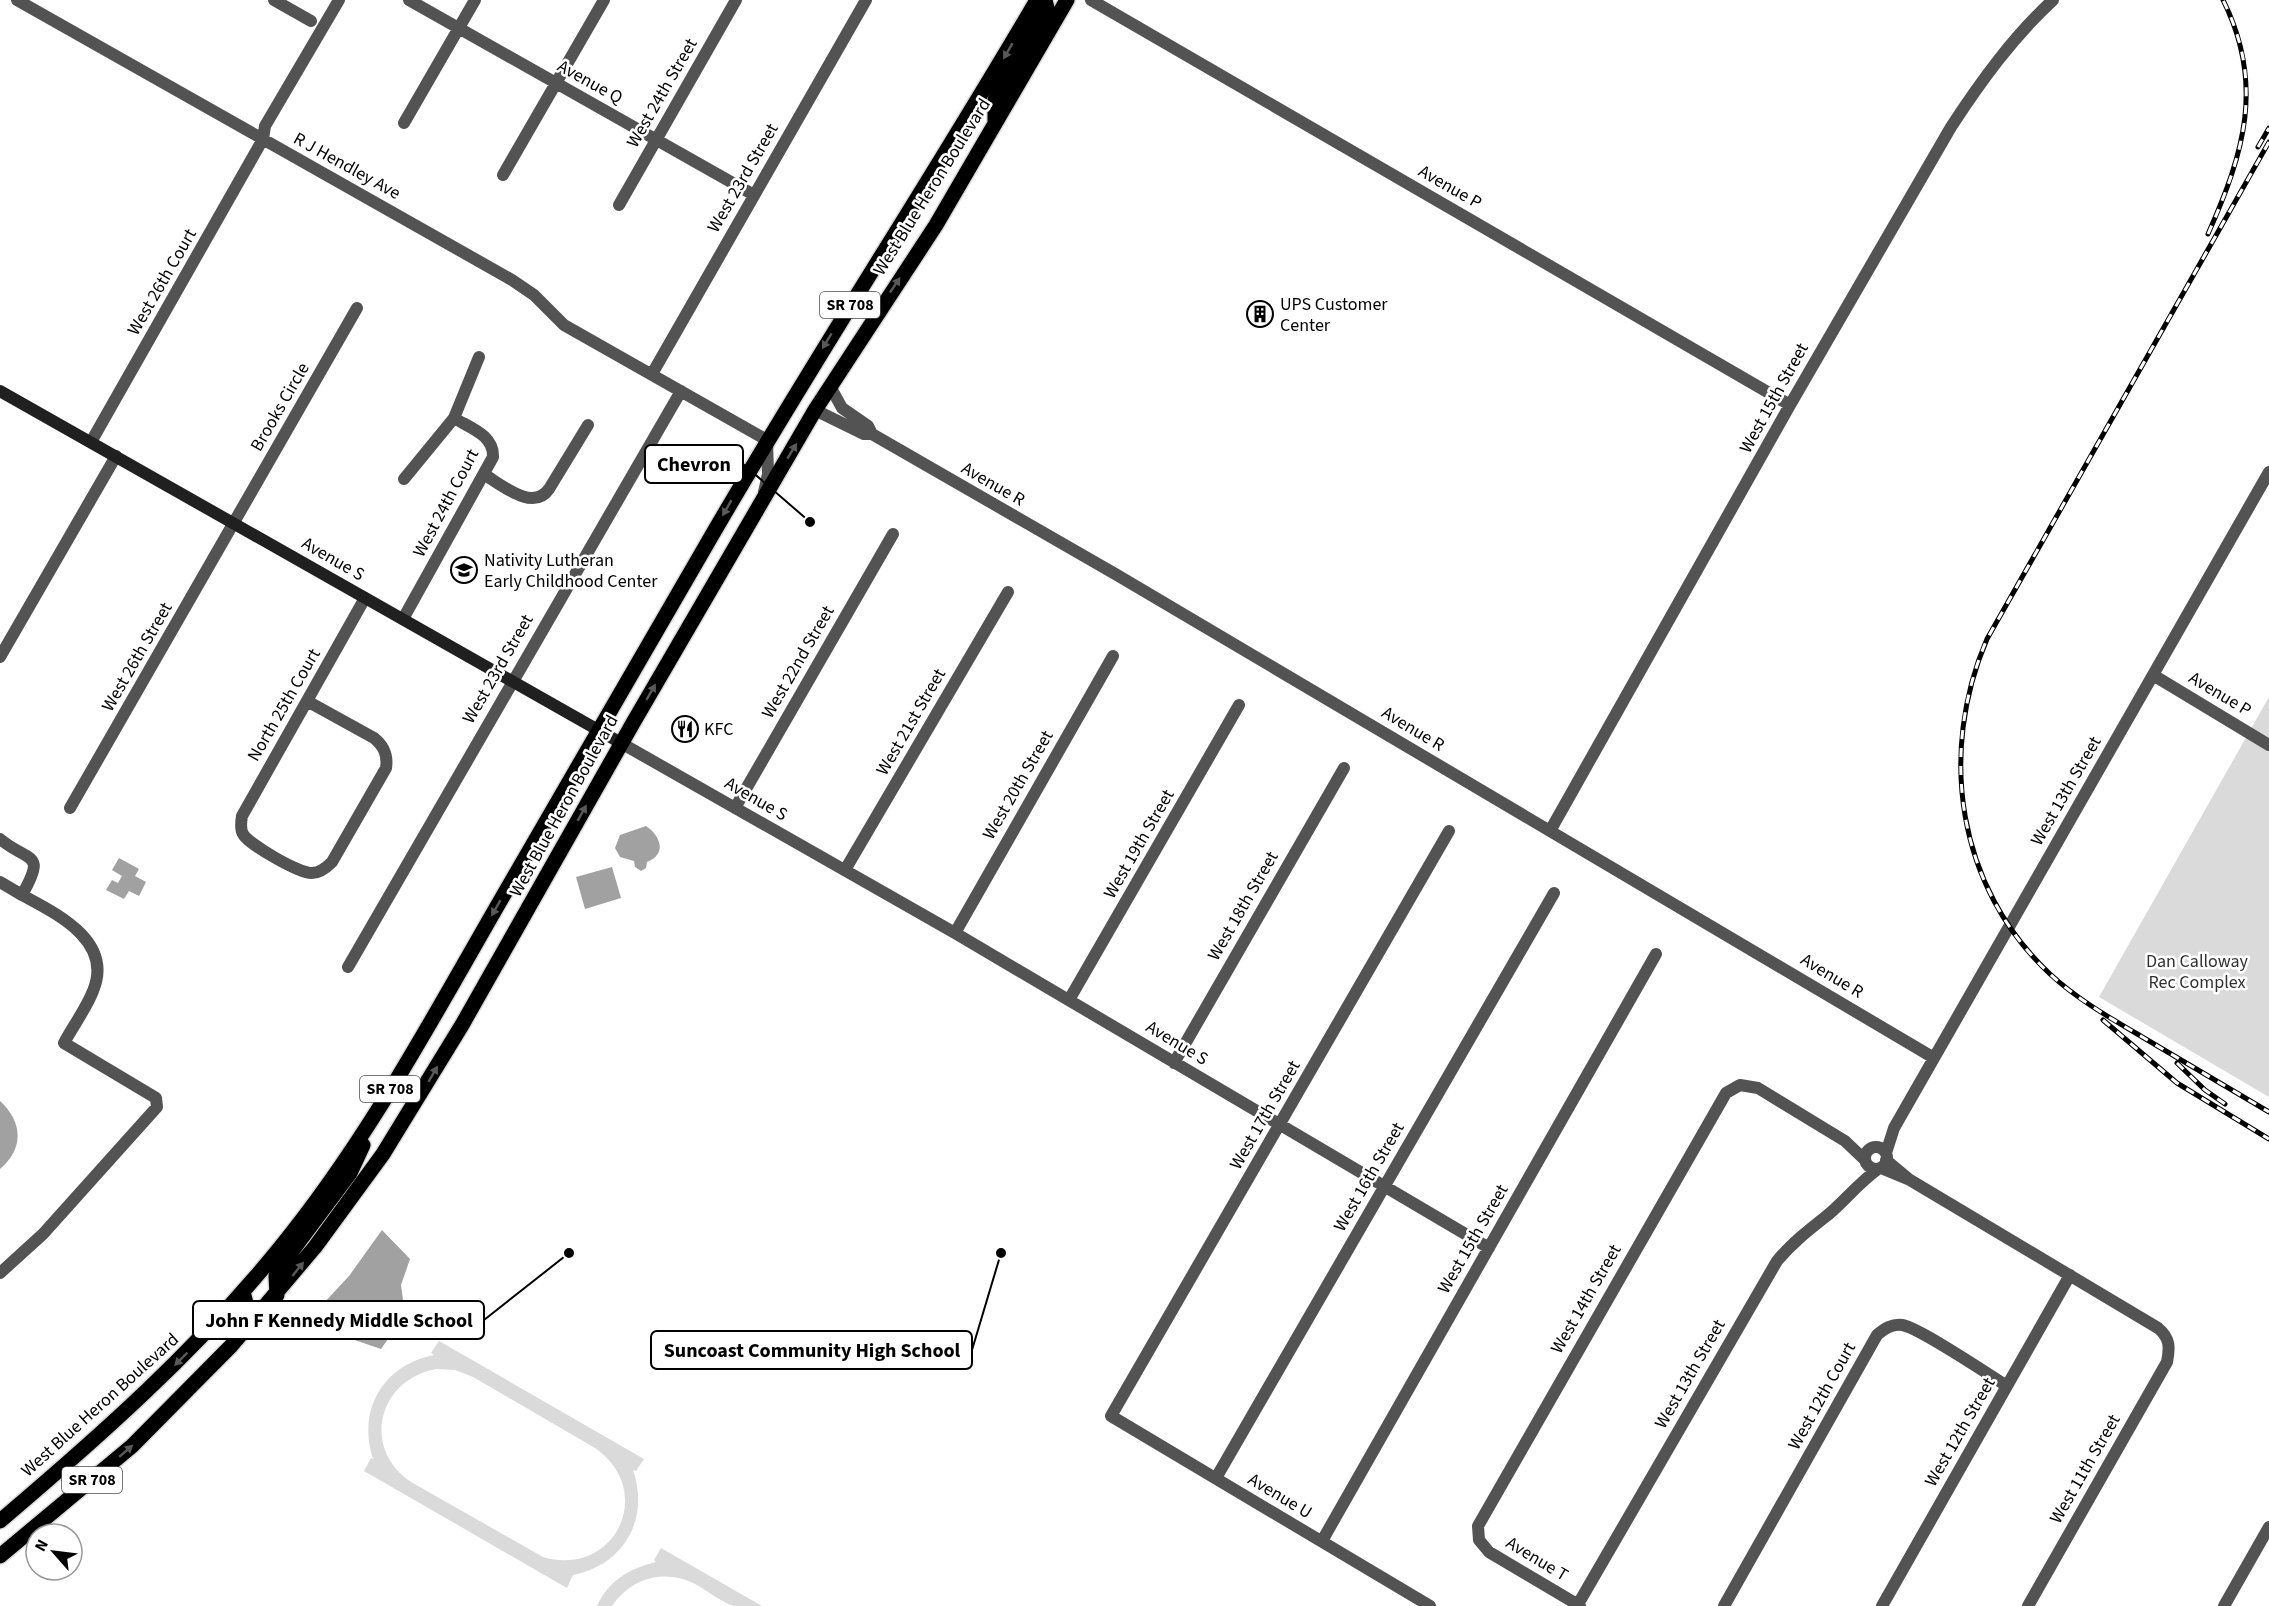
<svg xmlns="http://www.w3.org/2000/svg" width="2269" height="1606" font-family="'Source Sans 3',sans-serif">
	<rect width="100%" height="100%" fill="#fff"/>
	<!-- green -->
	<path fill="#dadada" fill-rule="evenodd" d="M2269,697V1097L2099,997Z
		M439,1341L644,1459L636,1471L633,1470C650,1519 624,1565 573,1575L567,1588L364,1471L371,1458L373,1459C357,1410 383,1365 434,1355L431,1353ZM436,1369L455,1370L473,1377L595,1448C657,1491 615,1578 543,1557L411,1482C361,1448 378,1380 436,1369Z
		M661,1548L762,1606C753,1606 742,1606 734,1606C722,1603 708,1591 697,1585C666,1568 632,1577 612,1606H597C608,1581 630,1568 656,1562L654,1560Z"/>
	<!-- water -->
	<path fill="#a1a1a1" d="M646,826C661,836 667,854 647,862L646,868L641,871L635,867L634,861L620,857L615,848L620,835Z
		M119,858L139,869L135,876L146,882L139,896L129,891L124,899L106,890L112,880L118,883L122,876L112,870Z
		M612,867L621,898L585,909L576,877Z
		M0,1101C23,1122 24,1149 0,1169Z
		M382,1230L410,1259L401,1285L405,1315L381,1349L311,1325L310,1318L349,1276Z"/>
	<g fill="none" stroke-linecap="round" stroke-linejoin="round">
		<defs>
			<path id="primary" d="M995,123V100L1047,8L1045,0
				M243,1292L248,1311L246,1329
				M277,1295L276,1276L280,1267L350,1173L363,1145
				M0,1521C100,1436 196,1351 279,1249C366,1143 431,1021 499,903C567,785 636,667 704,549C811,363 929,185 1037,0
				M0,1556L132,1446L231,1346L315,1247L383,1154L462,1025L633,723L815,410L936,225L1067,0"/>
		</defs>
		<!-- primary casing -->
		<use href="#primary" stroke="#dbdbdb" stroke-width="18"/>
		<!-- street -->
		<path stroke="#535353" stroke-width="12" d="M17,0L512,280L534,295L564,325L767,440L768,474L764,492
			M274,0L311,21
			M409,0L754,195
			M1091,0L1790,405
			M404,123L475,0
			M503,175L604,0
			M619,205L736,0
			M652,374L866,0
			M830,386L842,408L868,426L872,434
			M815,410L864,434H872L1117,575L1934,1058
			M91,442L263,139L265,126L339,0
			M485,475C502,485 533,512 549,489L588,425
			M404,479L454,418L479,357
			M403,619L493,457C494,435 470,428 454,418
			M0,657L116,456
			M2153,675L2269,745
			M307,701L374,738C384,746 388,755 386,768L332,862C326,868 320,873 312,873C300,874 248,844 243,834C240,829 241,822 242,816L365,598
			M621,743L955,933L1489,1248
			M70,808L357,308
			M735,808L893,534
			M1550,831L1790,405L1951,127C1981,81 2013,37 2053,0
			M0,839C29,863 47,851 22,895C57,914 114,941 93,991C86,1009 73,1026 64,1043L156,1098L157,1107L43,1234L0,1273
			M845,870L1008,592
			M0,882L22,895
			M955,933L1113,656
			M348,967L681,391
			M1069,1000L1239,705
			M1174,1063L1344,768
			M1865 1158a11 11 0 1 1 22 0a11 11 0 1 1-22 0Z
			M1886,1153L1894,1128L2269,472
			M1881,1168L1910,1180L1886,1160
			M1910,1180L2158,1328C2170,1338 2170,1347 2167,1362L2028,1606
			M1216,1478L1554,893
			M1322,1541L1656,954
			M1430,1606L1111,1416L1449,831
			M1577,1606L1777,1261C1793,1242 1810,1229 1829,1214C1846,1199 1860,1182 1878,1169
			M1580,1606L1489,1552L1479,1540L1478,1526L1726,1093L1740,1085L1758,1088L1845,1141L1865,1160
			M1724,1606L1877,1335C1885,1328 1892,1324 1902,1325C1918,1327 1988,1374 2007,1386
			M1882,1606L2070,1275
			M2224,1606L2269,1527"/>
		<!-- secondary -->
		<path stroke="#202020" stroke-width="12" d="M0,391L621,743"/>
		<!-- primary -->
		<use href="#primary" stroke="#000" stroke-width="15"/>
		<defs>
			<path id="rail" d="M2269,142L1987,639C1938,753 1957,887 2050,974C2078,1000 2112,1019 2144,1038C2186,1063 2227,1087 2269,1112
				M2258,147L2269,128
				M2208,234C2244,153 2265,84 2223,0
				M2103,1020L2177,1083L2269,1139
				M2177,1063L2205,1090L2225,1104"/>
		</defs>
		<!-- rail casing -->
		<use href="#rail" stroke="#000" stroke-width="5"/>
		<!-- rail -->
		<use href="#rail" stroke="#fff" stroke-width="3" stroke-dasharray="9" stroke-linecap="butt"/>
	</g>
	<!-- one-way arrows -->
	<defs><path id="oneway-solid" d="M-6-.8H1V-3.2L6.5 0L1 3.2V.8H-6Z" transform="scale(1.5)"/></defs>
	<g fill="#595959">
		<use href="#oneway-solid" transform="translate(1008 51) rotate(120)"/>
		<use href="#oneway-solid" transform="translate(895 285) rotate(-56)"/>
		<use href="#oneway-solid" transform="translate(827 341) rotate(121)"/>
		<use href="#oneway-solid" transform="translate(792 451) rotate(-59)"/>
		<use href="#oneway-solid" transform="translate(727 508) rotate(120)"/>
		<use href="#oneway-solid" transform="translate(651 692) rotate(-60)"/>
		<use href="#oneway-solid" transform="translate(582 813) rotate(-61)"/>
		<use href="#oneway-solid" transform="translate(496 908) rotate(120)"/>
		<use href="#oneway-solid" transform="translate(433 1074) rotate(-60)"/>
		<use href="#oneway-solid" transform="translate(298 1269) rotate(-51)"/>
		<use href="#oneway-solid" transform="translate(181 1359) rotate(135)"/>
		<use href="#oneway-solid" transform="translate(126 1451) rotate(-41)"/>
	</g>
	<!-- icons -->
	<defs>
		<symbol id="building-ring" viewBox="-11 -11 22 22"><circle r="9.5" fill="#fff" stroke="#000" stroke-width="1.5"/><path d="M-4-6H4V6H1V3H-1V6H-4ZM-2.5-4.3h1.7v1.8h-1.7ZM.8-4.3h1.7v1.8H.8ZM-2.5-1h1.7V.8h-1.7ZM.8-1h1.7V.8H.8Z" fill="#000"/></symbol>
		<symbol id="school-ring" viewBox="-11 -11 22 22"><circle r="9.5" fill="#fff" stroke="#000" stroke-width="1.5"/><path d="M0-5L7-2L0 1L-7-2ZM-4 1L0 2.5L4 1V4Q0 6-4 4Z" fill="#000"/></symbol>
		<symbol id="restaurant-ring" viewBox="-11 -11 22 22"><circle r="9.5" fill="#fff" stroke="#000" stroke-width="1.5"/><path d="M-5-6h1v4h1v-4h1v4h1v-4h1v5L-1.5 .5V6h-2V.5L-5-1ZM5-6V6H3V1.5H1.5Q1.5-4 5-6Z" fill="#000"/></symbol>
	</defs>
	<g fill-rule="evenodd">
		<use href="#building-ring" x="1245" y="299" width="30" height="30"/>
		<use href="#school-ring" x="449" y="555" width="30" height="30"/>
		<use href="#restaurant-ring" x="670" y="714" width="30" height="30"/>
	</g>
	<g text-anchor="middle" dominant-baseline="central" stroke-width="5" stroke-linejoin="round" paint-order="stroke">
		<!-- shield labels -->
		<g fill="#fff" stroke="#4c4c4c" stroke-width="1.5">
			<rect x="820" y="292" width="60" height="26" rx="4.5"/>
			<rect x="360" y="1076" width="60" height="26" rx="4.5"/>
			<rect x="62" y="1467" width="60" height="26" rx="4.5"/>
		</g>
		<g font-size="16" font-weight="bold" fill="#000">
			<text x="850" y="305">SR 708</text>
			<text x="390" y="1089">SR 708</text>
			<text x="92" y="1480">SR 708</text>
		</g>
		<!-- street labels -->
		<g font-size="18" fill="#000" stroke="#fff">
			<text transform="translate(590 82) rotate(29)">Avenue Q</text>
			<text transform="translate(662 93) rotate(-60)">West 24th Street</text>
			<text transform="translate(347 166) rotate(29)">R J Hendley Ave</text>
			<text transform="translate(743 178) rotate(-60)">West 23rd Street</text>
			<text transform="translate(932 187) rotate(-58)">West Blue Heron Boulevard</text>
			<text transform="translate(1450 187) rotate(30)">Avenue P</text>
			<text transform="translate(162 282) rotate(-60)">West 26th Court</text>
			<text transform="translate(1774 398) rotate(-61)">West 15th Street</text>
			<text transform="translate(280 407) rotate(-60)">Brooks Circle</text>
			<text transform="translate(993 484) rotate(30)">Avenue R</text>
			<text transform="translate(446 503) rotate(-62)">West 24th Court</text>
			<text transform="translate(333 559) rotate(30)">Avenue S</text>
			<text transform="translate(137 657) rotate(-60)">West 26th Street</text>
			<text transform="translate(798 662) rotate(-60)">West 22nd Street</text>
			<text transform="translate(498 669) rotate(-60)">West 23rd Street</text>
			<text transform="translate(2220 694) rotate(31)">Avenue P</text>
			<text transform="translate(284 705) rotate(-60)">North 25th Court</text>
			<text transform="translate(911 722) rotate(-60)">West 21st Street</text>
			<text transform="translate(1413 729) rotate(31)">Avenue R</text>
			<text transform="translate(1018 785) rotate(-60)">West 20th Street</text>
			<text transform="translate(2066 791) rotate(-60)">West 13th Street</text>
			<text transform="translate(756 799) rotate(30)">Avenue S</text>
			<text transform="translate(564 806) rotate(-61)">West Blue Heron Boulevard</text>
			<text transform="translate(1139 844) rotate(-60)">West 19th Street</text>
			<text transform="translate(1243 906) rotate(-60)">West 18th Street</text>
			<text transform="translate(1832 976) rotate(31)">Avenue R</text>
			<text transform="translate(1177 1043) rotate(31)">Avenue S</text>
			<text transform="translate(1265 1115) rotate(-60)">West 17th Street</text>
			<text transform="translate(1369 1177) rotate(-60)">West 16th Street</text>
			<text transform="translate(1473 1239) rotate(-60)">West 15th Street</text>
			<text transform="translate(1586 1299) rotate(-60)">West 14th Street</text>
			<text transform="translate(1690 1374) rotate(-60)">West 13th Street</text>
			<text transform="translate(1822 1396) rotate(-61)">West 12th Court</text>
			<text transform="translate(100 1405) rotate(-42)">West Blue Heron Boulevard</text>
			<text transform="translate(1960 1432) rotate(-60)">West 12th Street</text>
			<text transform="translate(2085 1469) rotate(-60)">West 11th Street</text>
			<text transform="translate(1280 1496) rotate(31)">Avenue U</text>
			<text transform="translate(1537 1559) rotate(31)">Avenue T</text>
		</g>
		<!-- poi labels -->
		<g font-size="18" fill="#000" stroke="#fff" text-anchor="start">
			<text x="1280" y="304">UPS Customer<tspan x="1280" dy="21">Center</tspan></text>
			<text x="484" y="560">Nativity Lutheran<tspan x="484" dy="21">Early Childhood Center</tspan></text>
			<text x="704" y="729">KFC</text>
		</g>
		<!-- park labels -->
		<g font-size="18" fill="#313131" stroke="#fff">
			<text x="2197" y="961">Dan Calloway<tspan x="2197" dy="21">Rec Complex</tspan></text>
		</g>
	</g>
	<!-- callouts -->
	<path fill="none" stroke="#000" stroke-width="2" d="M810 522L743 464M569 1253L484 1320M1001 1253L972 1350"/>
	<g fill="#000" stroke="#fff" stroke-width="2">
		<circle cx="810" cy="522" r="6"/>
		<circle cx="569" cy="1253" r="6"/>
		<circle cx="1001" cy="1253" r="6"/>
	</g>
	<g fill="#fff" stroke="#000" stroke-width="2">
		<rect x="645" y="445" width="98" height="38" rx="6"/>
		<rect x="193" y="1301" width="291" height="38" rx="6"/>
		<rect x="651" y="1331" width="321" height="38" rx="6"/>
	</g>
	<g font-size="20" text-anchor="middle" font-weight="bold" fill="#000">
		<text x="694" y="471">Chevron</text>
		<text x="339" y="1327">John F Kennedy Middle School</text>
		<text x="812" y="1357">Suncoast Community High School</text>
	</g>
	<!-- north arrow -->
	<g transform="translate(54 1552) rotate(298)"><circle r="28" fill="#ffffff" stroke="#999999" stroke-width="1.5"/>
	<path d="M0-4.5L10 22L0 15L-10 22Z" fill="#000000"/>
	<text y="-9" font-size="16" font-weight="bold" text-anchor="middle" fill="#000000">N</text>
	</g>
</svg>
